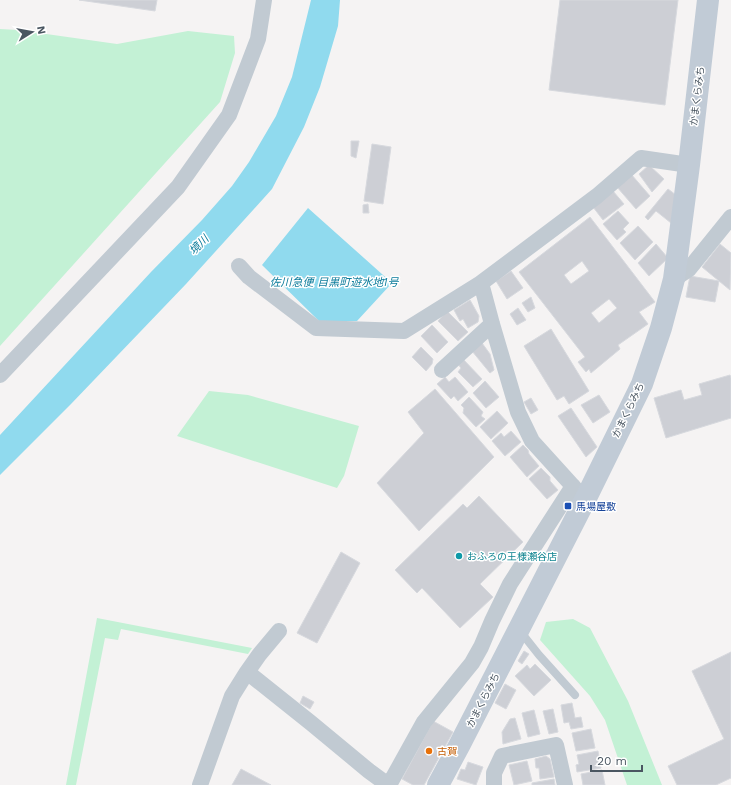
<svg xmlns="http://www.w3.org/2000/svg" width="731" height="785" font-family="'Work Sans','Noto Sans JP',sans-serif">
	<rect width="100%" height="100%" fill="#f5f3f3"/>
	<!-- green -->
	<path fill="#c3f1d5" d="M0,29L18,30L117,44L188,31L234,36L235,53L220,102L0,346Z
		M209,391L248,395L359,426L344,476L337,488L177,436Z
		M97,618L252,648L248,654L121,629L118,640L105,638L76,785H66Z
		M573,619L590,628L628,701L662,785H627L605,720L590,696L540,640L546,622Z"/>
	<!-- water -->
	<path fill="#90daee" d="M311,0H340L338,26L320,87L304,127L272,189L186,284L71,404L0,475V435L151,272L202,220L232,186L249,162L276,116L292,77Z
		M308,208L392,283L357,321H319L262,265Z"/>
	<!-- building -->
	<path fill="#cdcfd5" stroke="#d7d9de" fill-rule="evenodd" d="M79,0H157L155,11Z
		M560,0H678L665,105L549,90Z
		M351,141H359L356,158L351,156Z
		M372,144L391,147L383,204L364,201Z
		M649,165L664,179L652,192L639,174Z
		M631,174L650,196L636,209L617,187Z
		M668,189L676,195L671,223L656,211L648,220L645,217Z
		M613,191L624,204L603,220L593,207Z
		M368,204L369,213H363V205Z
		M618,211L629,223L623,229L626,232L617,240L603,224Z
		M590,217L655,302L639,312L648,324L618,345L620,349L591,373L589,369L586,372L578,362L585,357L519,272ZM582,261L589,271L571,284L564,275ZM609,299L617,308L599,323L591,313Z
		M638,226L653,242L635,260L620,243Z
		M656,244L668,258L649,276L638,263Z
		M720,244L731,253L730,290L702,267Z
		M511,271L523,288L507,299L496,281Z
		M690,276L719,281L715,302L686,297Z
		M531,297L535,308L528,312L522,303Z
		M470,300L479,316L478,322L468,328L463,319L460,321L454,310Z
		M518,308L526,320L517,325L510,314Z
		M447,311L468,332L458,341L438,321Z
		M432,325L448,342L437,353L421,336Z
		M551,329L589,391L569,404L564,396L557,400L524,346Z
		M482,343L490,354L494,370L490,373L472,351Z
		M421,347L433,359L432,364L426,371L412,357Z
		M462,358L482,379L473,387L458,372L461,368L457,363Z
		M730,375L731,378V418L666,438L654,398L681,390L684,400L702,395L699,384Z
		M445,377L449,382L455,377L468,392L458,401L454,396L451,399L437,384Z
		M485,381L499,397L486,408L473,393Z
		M435,389L494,457L419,531L377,483L424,433L408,412Z
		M599,395L610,412L593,423L581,405Z
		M469,397L483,412L481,416L485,419L476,427L463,413L464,408L461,405Z
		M531,398L538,410L531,414L524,402Z
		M571,408L597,447L586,457L558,416Z
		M497,411L508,423L491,439L480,427Z
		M511,431L521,442L505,456L492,441L501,433L504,437Z
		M523,445L528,450L529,454L539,466L527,477L510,457Z
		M541,468L550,477V481L558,490L547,499L529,479Z
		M479,496L523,542L480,584L493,597L460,628L422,588L417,593L395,570L463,504L467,508Z
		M341,552L360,563L317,643L297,633Z
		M524,651L529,654L522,664L518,661Z
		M731,652V778L716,785H677L668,766L724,739L692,671Z
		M535,664L551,680L534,696L515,676L527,665L530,669Z
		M505,684L516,690L506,709L495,703Z
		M303,696L314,702L310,709L300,703Z
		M572,703L575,718L581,717L583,727L571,729L569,722L564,723L561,705Z
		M553,709L558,732L549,734L543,711Z
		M534,710L540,734L528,737L522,713Z
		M515,718L521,739L503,744L502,732L510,719Z
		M433,721L453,732L424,785H413L402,779Z
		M591,729L595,748L576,751L572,733Z
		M598,751L601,768L577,772L576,765L579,764L577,755Z
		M546,756L550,759L554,777L540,779L539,768H536L535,759Z
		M527,761L532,781L514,785L509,765Z
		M468,762L483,767L476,785L457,779L461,769L465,770Z
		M241,769L271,785H232Z
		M602,770L605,785H583L581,774Z
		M554,779L555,785H532V783Z"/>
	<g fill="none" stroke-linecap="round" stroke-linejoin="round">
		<!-- service -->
		<path stroke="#c1cad2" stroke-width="8" d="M520,631L539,655L575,695"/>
		<!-- minor -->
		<path stroke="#c1cad2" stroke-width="16" d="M239,266L249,277L316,328L404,331L481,283L597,196L641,158L689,165
			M674,279L689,269L731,217
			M481,283L492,324L518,412L532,441L580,494
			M442,370L492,324
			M0,375L178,187L229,115L258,39L264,0
			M247,672L311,723L369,771L388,785
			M200,785L232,696L247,672L259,655L279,631
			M389,785L424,722L472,663L481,647L492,621L510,584L573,486
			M494,785V773L502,756L556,745L565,785"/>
		<!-- secondary -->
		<path stroke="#c1cbd6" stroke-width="22" d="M438,785L460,744L585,500L642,384L661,328L674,279L689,165L708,0"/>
	</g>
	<!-- markers -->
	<rect fill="#1a4fb4" stroke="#fff" stroke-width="1.5" x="564" y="502" width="8" height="8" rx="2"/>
	<circle fill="#0f9aa8" stroke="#fff" stroke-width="1.5" cx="459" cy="556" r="4"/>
	<circle fill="#e8710a" stroke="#fff" stroke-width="1.5" cx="429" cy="751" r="4"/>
	<g text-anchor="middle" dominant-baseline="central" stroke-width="3" stroke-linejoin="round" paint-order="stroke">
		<!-- street labels -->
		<g font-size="10" fill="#4a5661" stroke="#fff">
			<text transform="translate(697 96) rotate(-83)">かまくらみち</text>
			<text transform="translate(628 410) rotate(-64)">かまくらみち</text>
			<text transform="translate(483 700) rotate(-63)">かまくらみち</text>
		</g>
		<!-- transit labels -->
		<g font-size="10" fill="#164399" stroke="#fff" text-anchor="start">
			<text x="576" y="506">馬場屋敷</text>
		</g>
		<!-- culture labels -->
		<g font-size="10" fill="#0d838f" stroke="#fff" text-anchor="start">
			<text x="467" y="556">おふろの王様瀬谷店</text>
		</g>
		<!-- food labels -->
		<g font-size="10" fill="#c56008" stroke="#fff" text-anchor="start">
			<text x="437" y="751">古賀</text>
		</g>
		<!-- water labels -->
		<g font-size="11" font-style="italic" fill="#0c7c9b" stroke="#fff">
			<text transform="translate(199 245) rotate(-45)">境川</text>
			<text x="334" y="282">佐川急便 目黒町遊水地1号</text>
		</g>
	</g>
	<!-- north arrow -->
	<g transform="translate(32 32) rotate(79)" stroke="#ffffff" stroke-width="3" paint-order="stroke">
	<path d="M0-3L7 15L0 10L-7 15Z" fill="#4a5661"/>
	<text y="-6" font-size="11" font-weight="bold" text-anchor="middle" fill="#4a5661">N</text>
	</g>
	<!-- scale -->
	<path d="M591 765v6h51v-6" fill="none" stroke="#4a5661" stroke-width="2"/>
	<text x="597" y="765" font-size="12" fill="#4a5661" stroke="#ffffff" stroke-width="3" paint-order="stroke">20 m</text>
</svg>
